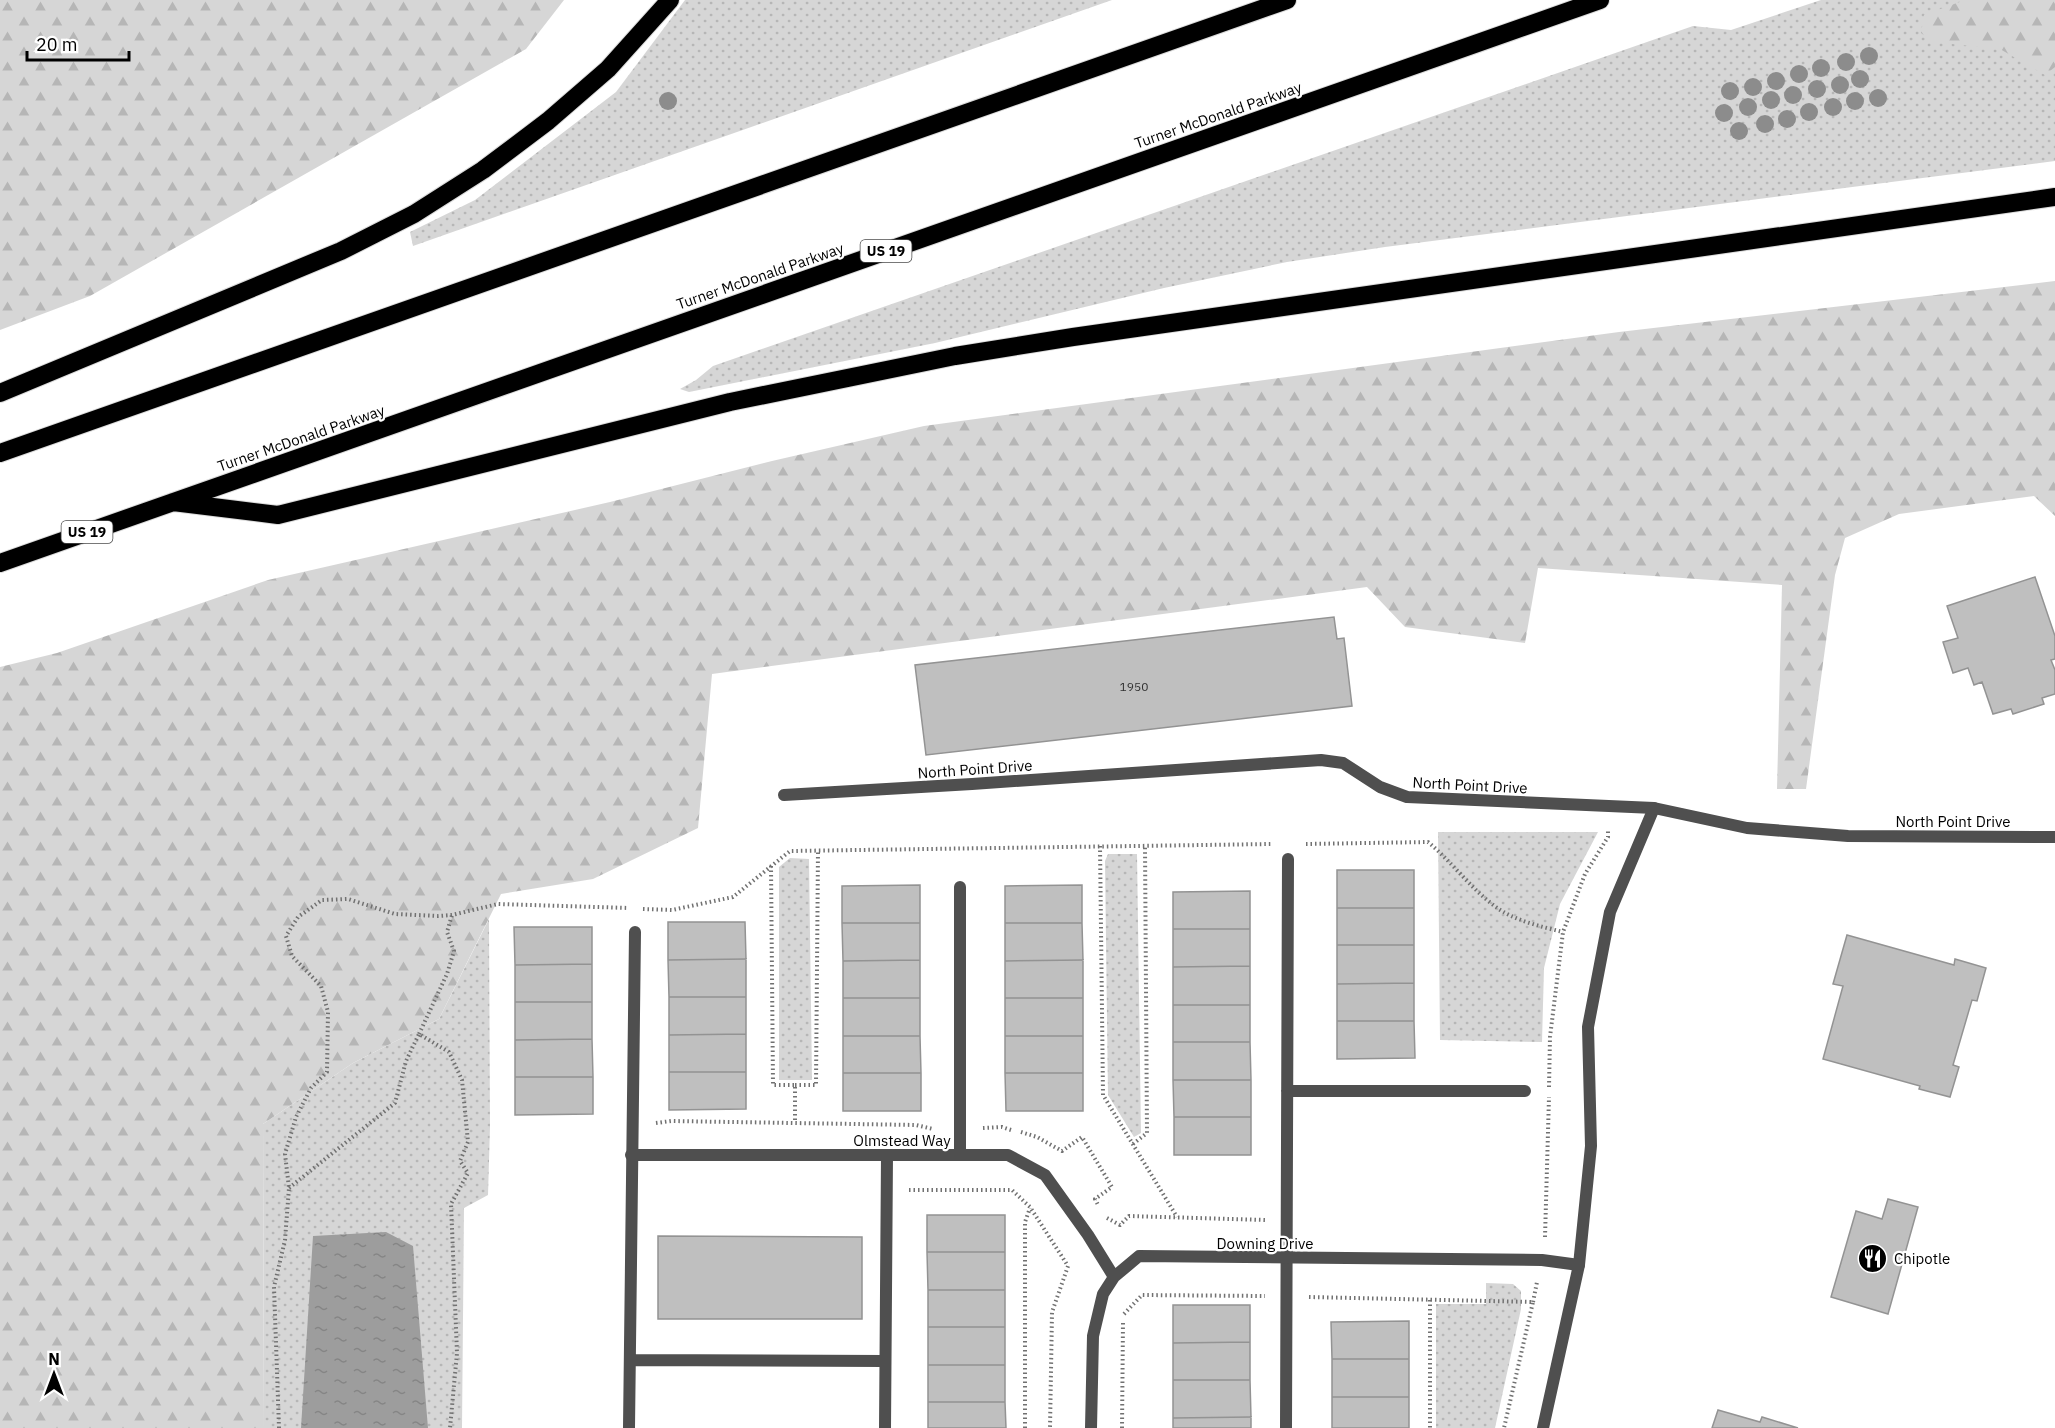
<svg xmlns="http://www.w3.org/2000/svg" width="2055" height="1428" font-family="'IBM Plex Sans',sans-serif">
	<defs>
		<pattern id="grass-dots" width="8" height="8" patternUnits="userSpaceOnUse" patternTransform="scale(1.5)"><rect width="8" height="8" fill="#d6d6d6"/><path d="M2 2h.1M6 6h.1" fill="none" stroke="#b6b6b6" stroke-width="1.8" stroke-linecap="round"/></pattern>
		<pattern id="forest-firs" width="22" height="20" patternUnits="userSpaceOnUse" patternTransform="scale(1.5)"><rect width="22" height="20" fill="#d6d6d6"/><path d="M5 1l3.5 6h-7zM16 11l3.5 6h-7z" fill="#b6b6b6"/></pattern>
		<pattern id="water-ripples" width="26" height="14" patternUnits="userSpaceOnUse" patternTransform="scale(1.5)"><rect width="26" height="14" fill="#9d9d9d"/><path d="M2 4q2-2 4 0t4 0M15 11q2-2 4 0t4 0" fill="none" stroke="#858585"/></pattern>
	</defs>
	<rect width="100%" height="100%" fill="#fff"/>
	<!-- grass -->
	<path fill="url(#grass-dots)" d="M685,0H1112L413,246L410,232L475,200L616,92Z
		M1821,0H2055V161L1385,247L1287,262L1164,288L935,343L689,392L680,389L696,380L713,366L1693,26L1731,30Z
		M1438,832H1598L1560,904L1544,968L1542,1042L1440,1040Z
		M1108,854H1137L1141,1133L1134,1137L1108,1095L1105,861Z
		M790,858L809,859L812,1080H779V867Z
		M489,919L490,1127L488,1195L464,1208L462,1428H264L263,1124L353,1063L439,1019Z
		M1486,1283L1513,1284L1521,1291V1309L1495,1428H1436V1304H1486Z"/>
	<!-- forest -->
	<path fill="url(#forest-firs)" d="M0,0H564L526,49L90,296L0,330Z
		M1965,0H2055V67L2045,75L2000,49L1933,42L1921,33L1924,15Z
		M2055,281V516L2034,496L1899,514L1845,538L1835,575L1806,789H1777L1782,585L1538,568L1525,643L1405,627L1367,587L712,674L698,828L593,879L501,894L439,1019L353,1063L263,1124L264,1428H0V667L57,653L268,580L610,502L772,461L924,426L1619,332Z"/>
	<!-- water -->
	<path fill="url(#water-ripples)" d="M386,1232L413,1246L428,1428H301L313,1236Z"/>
	<!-- building -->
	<path fill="#bfbfbf" stroke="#939393" stroke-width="1.5" d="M2035,577L2055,636V659L2051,660L2055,670V694L2042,698L2044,704L2013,714L2011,709L1993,714L1982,682L1974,685L1968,668L1953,673L1943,642L1958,638L1947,606Z
		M1334,617L1337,639L1344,638L1352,706L926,755L915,665Z
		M1337,870H1414V908H1337Z
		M920,885V923H842V886Z
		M1082,885V923H1005V886Z
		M1250,891V929H1173V892Z
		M1337,908H1414V945H1337Z
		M668,922H745L746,959L668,960Z
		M842,923H920V960L843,961Z
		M1005,923H1082L1083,960L1005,961Z
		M514,927H592V964L515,965Z
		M1173,929H1250V966L1173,967Z
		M1847,935L1954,965L1955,959L1986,968L1977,1001L1972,1000L1953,1065L1959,1067L1950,1097L1919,1089L1920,1086L1823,1059L1843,986L1833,984Z
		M1337,945H1414V983L1337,984Z
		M746,959V997H669L668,960Z
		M920,960V998H843V961Z
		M1083,960V998H1005V961Z
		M592,964V1002H515V965Z
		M1250,966V1005H1173V967Z
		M1414,983V1021H1337V984Z
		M669,997H746V1034L669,1035Z
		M843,998H920V1036H843Z
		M1005,998H1083V1036H1005Z
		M515,1002H592V1039L515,1040Z
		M1173,1005H1250V1042H1173Z
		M1337,1021H1414L1415,1058L1337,1059Z
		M746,1034V1072H669V1035Z
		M843,1036H920L921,1073H843Z
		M1005,1036H1083V1073H1005Z
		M592,1039L593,1077H515V1040Z
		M1173,1042H1250L1251,1080H1173Z
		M669,1072H746V1109L669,1110Z
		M843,1073H921V1111H843Z
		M1005,1073H1083V1111H1006Z
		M515,1077H593V1114L515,1115Z
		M1173,1080H1251V1117H1174Z
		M1174,1117H1251V1155H1174Z
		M1888,1199L1918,1207L1888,1314L1831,1297L1856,1211L1882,1219Z
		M927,1215H1005V1252H927Z
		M658,1236L862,1237V1319H658Z
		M927,1252H1005V1290H928Z
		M928,1290H1005V1327H928Z
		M1173,1305H1250V1342L1173,1343Z
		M1409,1321V1359H1332L1331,1322Z
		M928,1327H1005V1365H928Z
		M1250,1342V1380H1173V1343Z
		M1332,1359H1409V1397H1332Z
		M928,1365H1005V1402H928Z
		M1173,1380H1250L1251,1417L1173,1418Z
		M1332,1397H1409V1428H1332Z
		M928,1402H1005L1006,1428H928Z
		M1718,1410L1760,1422L1762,1417L1798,1428H1712Z
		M1251,1417V1428H1173V1418Z"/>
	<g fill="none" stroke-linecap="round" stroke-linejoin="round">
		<defs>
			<path id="highway" d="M0,393L341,251L414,214L483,170L548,121L608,69L670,0
				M0,453L1287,0
				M173,502L278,515L730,402L955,356L1073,337L2055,197
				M0,563L1600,0"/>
		</defs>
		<!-- highway casing -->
		<use href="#highway" stroke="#dbdbdb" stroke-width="20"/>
		<!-- path -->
		<path stroke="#717171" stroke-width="4" stroke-dasharray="1.5 3" stroke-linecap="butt" d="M1306,844L1428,842C1452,862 1471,889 1496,907C1513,920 1542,927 1563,932
			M1100,846L1103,1095L1177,1217
			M771,866L773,1085H795V1122
			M643,909L672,910L733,897L790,851L1272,844
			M419,1034L447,974L454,951L447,932L452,915
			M795,1085H816L818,850
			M1549,1087L1550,1037L1563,932L1585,874L1608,837V829
			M656,1123L671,1121L916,1125L933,1129
			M983,1128L1002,1127L1011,1130
			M1021,1132L1037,1137L1062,1151L1082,1137L1112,1187L1095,1199L1098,1205
			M1133,1144L1147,1133L1145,846
			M289,1188L395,1103L406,1061L419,1034L449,1052L462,1080L468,1142L460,1161L468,1173L451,1204L457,1353L450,1428
			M909,1190H1012L1030,1207L1068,1266L1052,1312L1050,1428
			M1107,1218L1120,1225L1129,1216L1265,1220
			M1545,1237L1549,1097
			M1309,1297L1533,1302L1504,1428
			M1430,1300V1428
			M1533,1302L1537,1282
			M1124,1314L1142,1295L1265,1296
			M279,1428L274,1287L285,1240L289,1188L285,1154L296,1117L311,1088L327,1072L328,1012L321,986L292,956L286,936L298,917L322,900L348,899L395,914L438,916L452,915L498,904L629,908
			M1025,1428V1222L1030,1208
			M1122,1428L1123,1321"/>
		<!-- lane -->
		<path stroke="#4f4f4f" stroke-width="12" d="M960,887V1155
			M1287,1091H1525
			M630,1360L885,1361
			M629,1428L635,932
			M885,1428L887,1155
			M1286,1428L1288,859
			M1543,1428L1579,1265L1591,1146L1588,1027L1610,912L1654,808"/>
		<!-- street -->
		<path stroke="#4f4f4f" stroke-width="12" d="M784,795L972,784L1321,760L1343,763L1380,787L1407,797L1654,808L1747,828L1848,836L2055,837
			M631,1155H1008L1045,1175L1088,1235L1114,1277
			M1091,1428L1093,1336L1103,1294L1114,1277L1139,1256L1542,1260L1579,1265"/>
		<!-- highway -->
		<use href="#highway" stroke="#000" stroke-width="18"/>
	</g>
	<!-- trees -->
	<g fill="#8c8c8c">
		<circle cx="1869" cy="56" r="9"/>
		<circle cx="1846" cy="62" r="9"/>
		<circle cx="1821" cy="68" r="9"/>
		<circle cx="1799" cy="74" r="9"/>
		<circle cx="1860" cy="79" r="9"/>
		<circle cx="1776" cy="81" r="9"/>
		<circle cx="1840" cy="85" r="9"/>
		<circle cx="1753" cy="87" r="9"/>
		<circle cx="1817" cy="89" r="9"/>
		<circle cx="1730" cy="91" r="9"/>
		<circle cx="1793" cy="95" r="9"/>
		<circle cx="1878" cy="98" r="9"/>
		<circle cx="1771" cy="100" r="9"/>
		<circle cx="668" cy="101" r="9"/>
		<circle cx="1855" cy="101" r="9"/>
		<circle cx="1748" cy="107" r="9"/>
		<circle cx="1833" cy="107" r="9"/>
		<circle cx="1809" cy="112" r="9"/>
		<circle cx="1724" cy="113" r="9"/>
		<circle cx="1787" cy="119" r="9"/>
		<circle cx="1765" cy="124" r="9"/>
		<circle cx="1739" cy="131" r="9"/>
	</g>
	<!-- icons -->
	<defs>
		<symbol id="restaurant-disc" viewBox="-11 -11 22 22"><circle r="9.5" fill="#000" stroke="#fff"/><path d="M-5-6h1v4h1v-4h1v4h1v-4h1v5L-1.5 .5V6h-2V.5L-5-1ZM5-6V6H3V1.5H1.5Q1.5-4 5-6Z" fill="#fff"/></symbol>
	</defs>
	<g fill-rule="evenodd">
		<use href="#restaurant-disc" x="1856" y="1242" width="33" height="33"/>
	</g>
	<g text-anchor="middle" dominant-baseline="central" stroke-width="4.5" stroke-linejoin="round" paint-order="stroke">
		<!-- number labels -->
		<g font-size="12" fill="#303030">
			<text x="1134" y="686">1950</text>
		</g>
		<!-- shield labels -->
		<g fill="#fff" stroke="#4c4c4c" stroke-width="1.5">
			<rect x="860.5" y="240" width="51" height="22" rx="4.5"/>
			<rect x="61.5" y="521" width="51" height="22" rx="4.5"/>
		</g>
		<g font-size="14" font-weight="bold" fill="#000">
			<text x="886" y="251">US 19</text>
			<text x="87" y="532">US 19</text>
		</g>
		<!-- street labels -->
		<g font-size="15" fill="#000" stroke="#fff">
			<text transform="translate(1218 115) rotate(-19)">Turner McDonald Parkway</text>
			<text transform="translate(760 276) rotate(-19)">Turner McDonald Parkway</text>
			<text transform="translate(301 438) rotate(-19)">Turner McDonald Parkway</text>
			<text transform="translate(975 769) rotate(-4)">North Point Drive</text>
			<text transform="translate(1470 785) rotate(3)">North Point Drive</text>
			<text x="1953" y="821">North Point Drive</text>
			<text x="902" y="1140">Olmstead Way</text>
			<text x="1265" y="1243">Downing Drive</text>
		</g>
		<!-- poi labels -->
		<g font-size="15" fill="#000" stroke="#fff" text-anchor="start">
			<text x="1894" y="1258">Chipotle</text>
		</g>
	</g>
	<!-- north arrow -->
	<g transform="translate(54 1374)" stroke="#ffffff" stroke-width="4.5" paint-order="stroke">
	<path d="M0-4.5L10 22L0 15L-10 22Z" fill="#000000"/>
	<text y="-9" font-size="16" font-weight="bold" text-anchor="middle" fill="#000000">N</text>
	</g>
	<!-- scale -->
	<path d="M27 51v9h102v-9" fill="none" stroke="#000000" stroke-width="3"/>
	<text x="36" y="51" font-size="18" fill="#000000" stroke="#ffffff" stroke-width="4.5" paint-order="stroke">20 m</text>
</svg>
